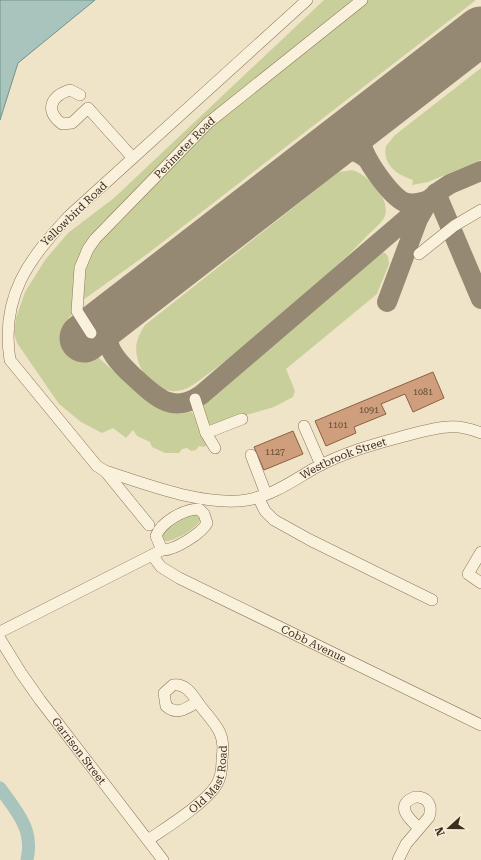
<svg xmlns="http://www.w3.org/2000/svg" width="481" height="860" font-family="'Roboto Serif',serif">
	<rect width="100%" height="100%" fill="#f0e4c8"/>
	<!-- green -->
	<path fill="#c9cf9b" d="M324,0H356L225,104L88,241L76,263L73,314L68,318L99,358L148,402L161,410L170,412H192L209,444L204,447L199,446L196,450L191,451L187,448L182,449L179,453H165L152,447L150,442L137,436L133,430L126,438L113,428L102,433L81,422L59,404L17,343L14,333L16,318L25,292L45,260L68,233L114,198Z
		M368,0H476L146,255L83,300L82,299L84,269L94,248L209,128Z
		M481,68V160L428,182L412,185L413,180C397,175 382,164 386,146L395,135Z
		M352,170C368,174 393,201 384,218C380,225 371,231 365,238C341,264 312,287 285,311C260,333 235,355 208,374C201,379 193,386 185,389C163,398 140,377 137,356C134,345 139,334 145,325L331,178L339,172Z
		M381,252L385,253L388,256L389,264L377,294L286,369L295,391L293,397L274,407L211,425L206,423L203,404L377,253Z
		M193,513L197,515L200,520C199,527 172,543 165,541L162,537L164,531Z"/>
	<!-- water -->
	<path fill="#a9c4bc" stroke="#6f938a" d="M0,0H95L18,63L0,120Z"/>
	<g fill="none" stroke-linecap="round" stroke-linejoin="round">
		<!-- river -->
		<path stroke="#a9c4bc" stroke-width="13" d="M0,788C17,812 34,829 27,860"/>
		<!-- taxiway -->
		<path stroke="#968974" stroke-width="20" d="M373,115C366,124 361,132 362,143C362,157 391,196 404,202C412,205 420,203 428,200
			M320,155C337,148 351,146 366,158
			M436,193L481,299
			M387,302L418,219L426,205
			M123,308C96,337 109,354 134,377C155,396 172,415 201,395L438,192L450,184L481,171"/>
		<!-- runway -->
		<path stroke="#968974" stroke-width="49" d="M84,338L481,31"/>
	</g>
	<!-- building -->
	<path fill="#cf9f7d" stroke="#8d5f41" d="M433,372L444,398L413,412L405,394L381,404L386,414L354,427L356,433L326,446L315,421Z
		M293,431L303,454L264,470L254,447Z"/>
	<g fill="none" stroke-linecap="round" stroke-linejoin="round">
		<defs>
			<g id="minor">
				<path id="s1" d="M307,0L69,216C29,259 0,296 10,360L97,466L105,471C146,484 204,507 247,500C272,496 294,480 315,468C343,453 371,445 401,437C416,433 432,428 448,427C460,426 471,429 481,433"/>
				<path d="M80,95L70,90C51,96 44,110 62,124L72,123L88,108L133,158"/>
				<path d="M419,254L454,226L481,210"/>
				<path id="s2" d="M91,333L77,311L80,268L88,249L95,239L208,123L362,0"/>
				<path d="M195,399L206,433L215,448"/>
				<path d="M304,426L321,465"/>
				<path d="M206,433L242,419"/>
				<path d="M251,455L266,494"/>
				<path d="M105,471L149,525"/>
				<path d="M258,497L265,511L274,520L310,540L432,600"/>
				<path d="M481,552L468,574L481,583"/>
				<path id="s3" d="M152,555L161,567L179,578L481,725"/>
				<path d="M0,632L162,550C174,551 202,533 207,523L204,514L199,509C184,509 161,522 156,536L162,550"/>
				<path id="s4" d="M0,639L21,673L40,700L163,860"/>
				<path id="s5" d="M148,840C167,827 206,803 217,784C221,777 222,768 222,760C223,751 224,742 220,733C216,724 208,716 202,708C194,698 188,683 173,685L164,693L166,706C177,716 187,708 197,702"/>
				<path d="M398,860L406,844L429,817C433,805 427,796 415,797C394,805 409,819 419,828"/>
			</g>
		</defs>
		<!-- minor casing -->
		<use href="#minor" stroke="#8d765c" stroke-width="12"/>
		<!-- minor -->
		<use href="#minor" stroke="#faf1dc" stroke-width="11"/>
	</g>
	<g text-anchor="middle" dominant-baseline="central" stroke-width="3" stroke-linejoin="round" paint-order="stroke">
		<!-- number labels -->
		<g font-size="9" fill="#624a37">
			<text x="423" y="392">1081</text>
			<text x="369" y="410">1091</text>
			<text x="338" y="425">1101</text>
			<text x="275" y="452">1127</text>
		</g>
		<!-- street labels -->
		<g font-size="11" fill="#3d2e20" stroke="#f7eed8">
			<text stroke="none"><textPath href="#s2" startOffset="230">Perimeter Road</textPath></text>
			<text transform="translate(74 214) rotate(-44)">Yellowbird Road</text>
			<text stroke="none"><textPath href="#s1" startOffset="882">Westbrook Street</textPath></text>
			<text stroke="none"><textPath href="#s3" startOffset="186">Cobb Avenue</textPath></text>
			<text stroke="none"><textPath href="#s4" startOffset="137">Garrison Street</textPath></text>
			<text stroke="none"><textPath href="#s5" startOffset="90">Old Mast Road</textPath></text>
		</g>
	</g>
	<!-- north arrow -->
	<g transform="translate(449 828) rotate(249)" stroke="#f7eed8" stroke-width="3" paint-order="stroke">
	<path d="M0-3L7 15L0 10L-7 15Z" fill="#3d2e20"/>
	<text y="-6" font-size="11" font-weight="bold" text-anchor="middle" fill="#3d2e20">N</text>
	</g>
</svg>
